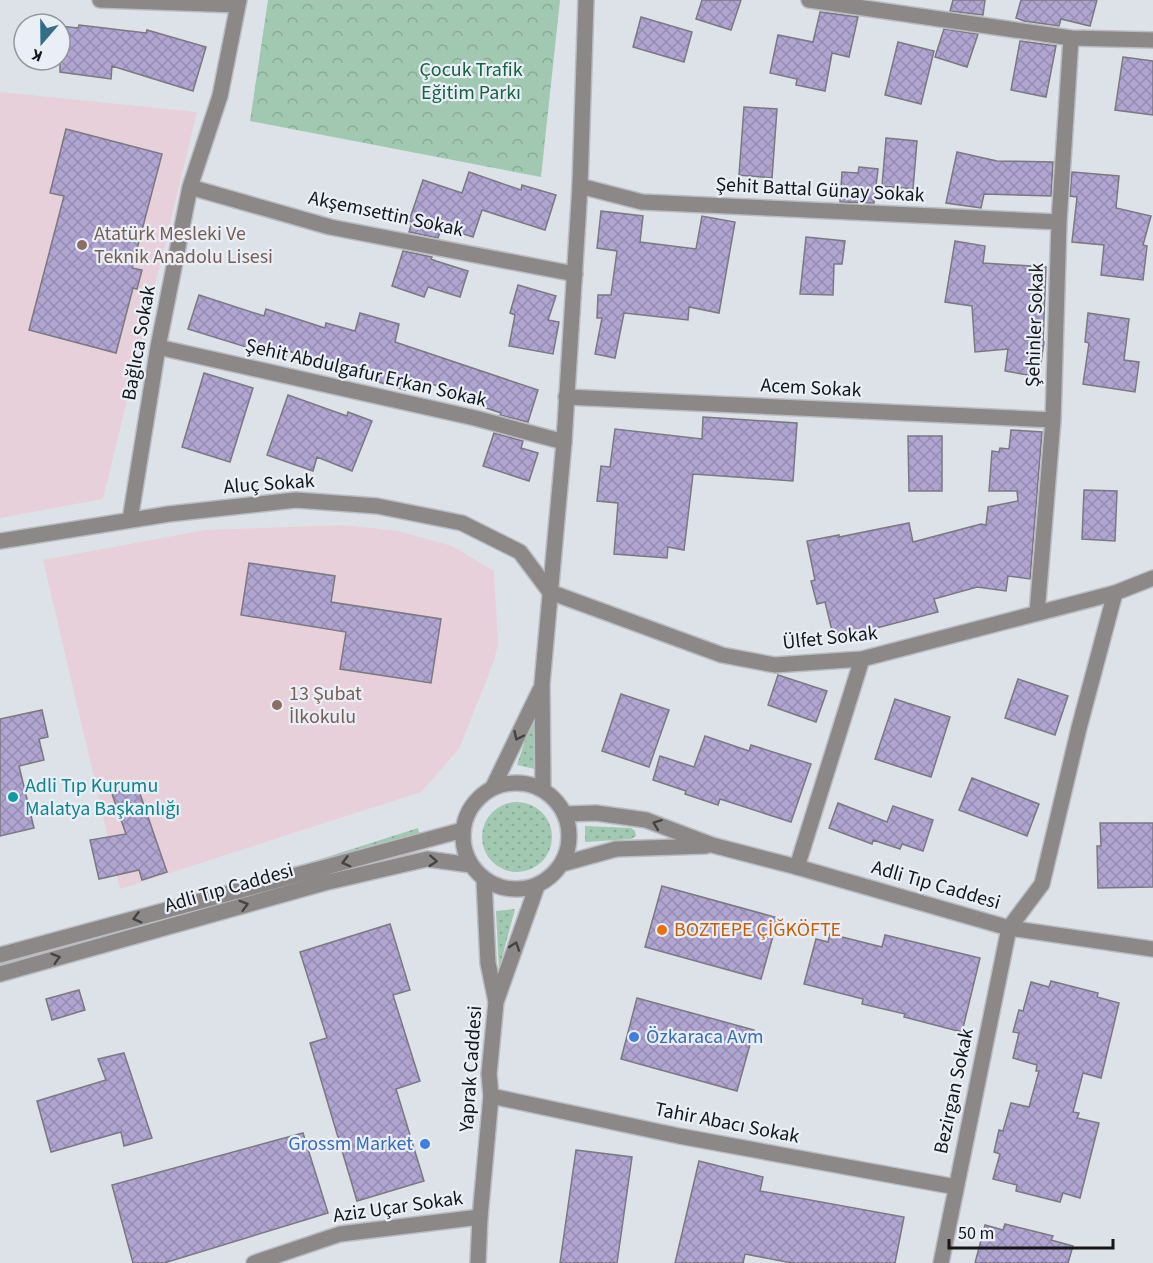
<svg xmlns="http://www.w3.org/2000/svg" width="1153" height="1263" font-family="'Source Sans 3',sans-serif">
	<defs>
		<pattern id="grass-dots" width="8" height="8" patternUnits="userSpaceOnUse" patternTransform="scale(1.5)"><rect width="8" height="8" fill="#a1c8b0"/><path d="M2 2h.1M6 6h.1" fill="none" stroke="#8aab97" stroke-width="1.8" stroke-linecap="round"/></pattern>
		<pattern id="park-crowns" width="20" height="18" patternUnits="userSpaceOnUse" patternTransform="scale(1.5)"><rect width="20" height="18" fill="#a1c8b0"/><path d="M2 6a3 3 0 1 1 6 0M12 15a3 3 0 1 1 6 0" fill="none" stroke="#8aab97"/></pattern>
		<pattern id="building-cross-hatch" width="8" height="8" patternUnits="userSpaceOnUse" patternTransform="scale(1.5)"><rect width="8" height="8" fill="#b0a4d0"/><path d="M0 0l8 8M0 8l8-8" fill="none" stroke="#968cb2"/></pattern>
	</defs>
	<rect width="100%" height="100%" fill="#dde2e9"/>
	<!-- education -->
	<path fill="#e8d0da" d="M0,92L197,112L103,499L0,518Z
		M343,525L398,531L452,546L494,571L498,644L494,661L459,749L421,792L120,889L43,560L205,530Z"/>
	<!-- grass -->
	<path fill="url(#grass-dots)" d="M535,711V769L517,765Z
		M482 837a35 35 0 1 1 70 0a35 35 0 1 1-70 0Z
		M585,826L631,828L635,831L636,836L631,839L585,842Z
		M418,828L422,848L351,864L0,967V961Z
		M515,909L499,969L496,911Z"/>
	<!-- park -->
	<path fill="url(#park-crowns)" d="M268,0H560L541,177L250,121Z"/>
	<!-- building -->
	<path fill="url(#building-cross-hatch)" stroke="#7a7880" stroke-width="1.5" d="M702,0H741L731,30L696,19Z
		M953,0H985L983,15L950,11Z
		M1021,0H1097L1090,26L1061,19L1059,26L1024,21L1016,18Z
		M820,12L858,17L849,57L832,53L825,91L796,85L797,79L770,73L778,35L813,42Z
		M641,17L692,32L684,62L633,47Z
		M79,25L146,33L147,30L206,47L193,91L112,66L111,79L60,72V26L78,28Z
		M944,29L978,34L967,67L935,57Z
		M1020,41L1056,46L1046,97L1011,90Z
		M898,42L934,51L921,104L885,95Z
		M1123,57L1153,61V115L1115,110Z
		M744,107L777,109L772,178L739,175Z
		M66,129L162,154L132,268L142,270L137,289L133,288L116,353L29,330L64,196L50,193Z
		M886,138L917,141L913,189L882,186Z
		M957,152L997,161L1053,162L1051,196L984,194L981,208L946,203Z
		M859,167L878,169L874,203L840,202L842,172L858,173Z
		M469,172L521,190L522,185L556,195L545,230L482,210L473,237L442,227L438,238L409,232L412,222L409,221L423,180L462,193Z
		M1072,172L1119,176L1116,208L1151,216L1143,245L1147,246L1143,280L1101,275L1104,245L1072,242L1077,197L1070,196Z
		M601,211L643,216L640,242L696,249L702,216L735,222L719,313L689,307L688,320L624,313L615,358L595,354L602,318H597L598,295H611L617,251L597,248Z
		M806,237L845,241L842,264H834L833,295L800,294Z
		M955,241L985,246L983,263L1046,267L1043,342H1044L1039,377L1005,371L1008,349L975,352L972,306L945,302Z
		M403,251L432,257L431,259L436,261L468,271L460,297L428,287L424,297L392,286Z
		M518,285L556,296L548,320L559,322L553,354L509,346L515,315L510,313Z
		M199,295L264,316L266,309L325,328L326,323L355,331L360,313L399,324L395,342L538,390L528,422L500,415L501,413L474,404L475,400L449,393L450,389L408,378L405,390L372,380L374,375L288,351L285,359L188,329Z
		M1088,313L1129,319L1124,360L1139,362L1135,392L1083,384L1089,343L1085,342Z
		M204,373L253,388L230,462L182,447Z
		M288,395L347,416L348,412L372,421L352,471L317,457L313,471L267,455Z
		M703,417L797,423L793,481L693,474L684,550L668,547L667,558L614,554L618,503L597,501L601,466L610,467L615,429L702,439Z
		M1011,430L1042,432L1030,579L1008,576L1006,591L977,587L934,599L938,612L834,639L825,602L817,604L811,581L815,580L807,541L839,535V537L909,523L913,542L981,524L986,525L988,507L1018,501L1017,491H989L992,451L999,452L1000,448L1009,449Z
		M494,433L523,441L521,448L538,453L529,481L483,466Z
		M908,436H942V491H909Z
		M1084,490L1117,491L1115,541L1082,539Z
		M249,563L335,576L331,602L441,619L431,683L340,669L346,632L241,615Z
		M778,675L827,691L816,722L768,705Z
		M1018,679L1068,696L1055,735L1005,718Z
		M621,694L669,710L649,767L602,751Z
		M895,699L950,717L931,777L875,759Z
		M42,710L48,737L39,739L44,760L19,766L34,828L0,836V719Z
		M705,736L749,751L751,745L811,764L791,822L720,799L718,805L685,794L686,791L653,780L660,756L694,767Z
		M972,778L1039,804L1027,836L959,810Z
		M137,785L167,872L142,880L139,870L99,879L90,840L126,834L112,794Z
		M838,803L887,822L893,806L933,820L923,851L902,844L900,849L873,840L872,844L829,828Z
		M1100,823H1153V887L1098,888L1097,846H1101Z
		M662,886L778,918L761,979L645,947Z
		M390,924L410,990L393,995L420,1081L396,1089L424,1181L357,1201L310,1043L327,1038L300,952Z
		M830,934L882,947L885,935L980,958L962,1032L904,1017L905,1014L862,1004L863,999L804,984L816,939L828,942Z
		M1051,981L1098,993L1097,997L1119,1003L1101,1078L1083,1073L1073,1112L1079,1113L1077,1118L1099,1123L1080,1198L1063,1193L1060,1202L1016,1191L1017,1185L993,1179L1000,1154L994,1152L999,1130L1003,1131L1011,1103L1029,1107L1039,1071H1036L1037,1065L1013,1058L1019,1033L1013,1032L1019,1010L1023,1011L1031,982L1049,987Z
		M79,990L85,1010L52,1020L46,999Z
		M637,998L754,1030L737,1091L621,1059Z
		M124,1053L152,1138L124,1146L121,1132L51,1152L37,1101L106,1080L98,1059Z
		M303,1133L328,1213L164,1263H133L112,1185Z
		M576,1150L632,1157L617,1263H560Z
		M699,1161L763,1177L760,1191L904,1217L895,1263H792L745,1254L743,1263H675Z
		M1005,1224L1053,1236L1051,1240L1073,1246L1068,1263H975L985,1225L1003,1230Z"/>
	<g fill="none" stroke-linecap="round" stroke-linejoin="round">
		<defs>
			<path id="minor" d="M100,0L238,5
				M809,0L1071,38L1153,40
				M580,186L642,202L1059,222
				M190,187L330,227L575,274
				M158,347L475,418L564,442
				M566,397L1053,420
				M130,520L158,347L190,187L220,96L239,0
				M0,541L169,514L296,500L377,506L462,523L520,552L550,592L722,655L775,665L862,659L1115,593L1153,578
				M1037,613L1053,420L1059,222L1071,38
				M797,867L862,659
				M491,1096L679,1136L956,1187
				M254,1263L340,1234L480,1217
				M941,1263L1009,928L1042,884L1079,728L1115,593"/>
			<path id="tertiary" d="M463 836a53 53 0 1 1 106 0a53 53 0 1 1-106 0Z
				M493,787L540,690
				M543,789L542,684L564,442L580,186L586,0
				M566,814L596,813L646,820L712,845L797,867L1009,928L1153,949
				M562,864L616,849L706,846
				M484,879L488,963L496,1002
				M0,955L463,830
				M0,974L324,883L427,859L471,865
				M478,1263L480,1217L491,1096L489,1074L496,1002L537,886"/>
		</defs>
		<!-- minor casing -->
		<use href="#minor" stroke="#b9bdc3" stroke-width="18"/>
		<!-- tertiary casing -->
		<use href="#tertiary" stroke="#b9bdc3" stroke-width="18"/>
		<!-- minor -->
		<use href="#minor" stroke="#8c8888" stroke-width="15"/>
		<!-- tertiary -->
		<use href="#tertiary" stroke="#8c8888" stroke-width="15"/>
	</g>
	<!-- one-way arrows -->
	<defs><path id="oneway-chevron" d="M-2-3.5L2.5 0L-2 3.5" fill="none" stroke-width="1.6" stroke-linecap="round" stroke-linejoin="round" transform="scale(1.5)"/></defs>
	<g stroke="#444445">
		<use href="#oneway-chevron" transform="translate(518 736) rotate(115)"/>
		<use href="#oneway-chevron" transform="translate(657 824) rotate(-159)"/>
		<use href="#oneway-chevron" transform="translate(433 861) rotate(3)"/>
		<use href="#oneway-chevron" transform="translate(346 862) rotate(165)"/>
		<use href="#oneway-chevron" transform="translate(244 905) rotate(-16)"/>
		<use href="#oneway-chevron" transform="translate(137 918) rotate(165)"/>
		<use href="#oneway-chevron" transform="translate(515 946) rotate(-71)"/>
		<use href="#oneway-chevron" transform="translate(56 958) rotate(-16)"/>
	</g>
	<!-- markers -->
	<g fill="#8d6e63" stroke="#eaeff7" stroke-width="2">
		<circle cx="82" cy="245" r="6"/>
		<circle cx="277" cy="705" r="6"/>
	</g>
	<circle fill="#0f9aa8" stroke="#eaeff7" stroke-width="2" cx="13" cy="797" r="6"/>
	<circle fill="#e8710a" stroke="#eaeff7" stroke-width="2" cx="662" cy="930" r="6"/>
	<g fill="#3f7fe0" stroke="#eaeff7" stroke-width="2">
		<circle cx="634" cy="1037" r="6"/>
		<circle cx="425" cy="1144" r="6"/>
	</g>
	<g text-anchor="middle" dominant-baseline="central" stroke-width="4.5" stroke-linejoin="round" paint-order="stroke">
		<!-- park labels -->
		<g font-size="20" fill="#156340" stroke="#eaeff7">
			<text x="471" y="70">Çocuk Trafik<tspan x="471" dy="23">Eğitim Parkı</tspan></text>
		</g>
		<!-- street labels -->
		<g font-size="20" fill="#141618" stroke="#eaeff7">
			<text transform="translate(820 190) rotate(3)">Şehit Battal Günay Sokak</text>
			<text transform="translate(386 214) rotate(12)">Akşemsettin Sokak</text>
			<text transform="translate(1035 325) rotate(-88)">Şehinler Sokak</text>
			<text transform="translate(139 343) rotate(-80)">Bağlıca Sokak</text>
			<text transform="translate(366 373) rotate(13)">Şehit Abdulgafur Erkan Sokak</text>
			<text transform="translate(811 388) rotate(3)">Acem Sokak</text>
			<text transform="translate(269 484) rotate(-4)">Aluç Sokak</text>
			<text transform="translate(830 638) rotate(-6)">Ülfet Sokak</text>
			<text transform="translate(936 885) rotate(16)">Adli Tıp Caddesi</text>
			<text transform="translate(229 888) rotate(-16)">Adli Tıp Caddesi</text>
			<text transform="translate(471 1069) rotate(-86)">Yaprak Caddesi</text>
			<text transform="translate(954 1091) rotate(-78)">Bezirgan Sokak</text>
			<text transform="translate(727 1123) rotate(11)">Tahir Abacı Sokak</text>
			<text transform="translate(398 1207) rotate(-8)">Aziz Uçar Sokak</text>
		</g>
		<!-- education labels -->
		<g font-size="20" fill="#785e54" stroke="#eaeff7" text-anchor="start">
			<text x="94" y="234">Atatürk Mesleki Ve<tspan x="94" dy="23">Teknik Anadolu Lisesi</tspan></text>
			<text x="289" y="694">13 Şubat<tspan x="289" dy="23">İlkokulu</tspan></text>
		</g>
		<!-- culture labels -->
		<g font-size="20" fill="#0d838f" stroke="#eaeff7" text-anchor="start">
			<text x="25" y="786">Adli Tıp Kurumu<tspan x="25" dy="23">Malatya Başkanlığı</tspan></text>
		</g>
		<!-- food labels -->
		<g font-size="20" fill="#c56008" stroke="#eaeff7" text-anchor="start">
			<text x="674" y="930">BOZTEPE ÇİĞKÖFTE</text>
		</g>
		<!-- shop labels -->
		<g font-size="20" fill="#366cbe" stroke="#eaeff7" text-anchor="start">
			<text x="646" y="1037">Özkaraca Avm</text>
			<text x="413" y="1144" text-anchor="end">Grossm Market</text>
		</g>
	</g>
	<!-- north arrow -->
	<g transform="translate(42 42) rotate(200)"><circle r="28" fill="#eaeff7" stroke="#94989e" stroke-width="1.5"/>
	<path d="M0-4.5L10 22L0 15L-10 22Z" fill="#346f87"/>
	<text y="-9" font-size="16" font-weight="bold" text-anchor="middle" fill="#141618">K</text>
	</g>
	<!-- scale -->
	<path d="M949 1239v9h164v-9" fill="none" stroke="#141618" stroke-width="3"/>
	<text x="958" y="1239" font-size="18" fill="#141618" stroke="#eaeff7" stroke-width="4.5" paint-order="stroke">50 m</text>
</svg>
